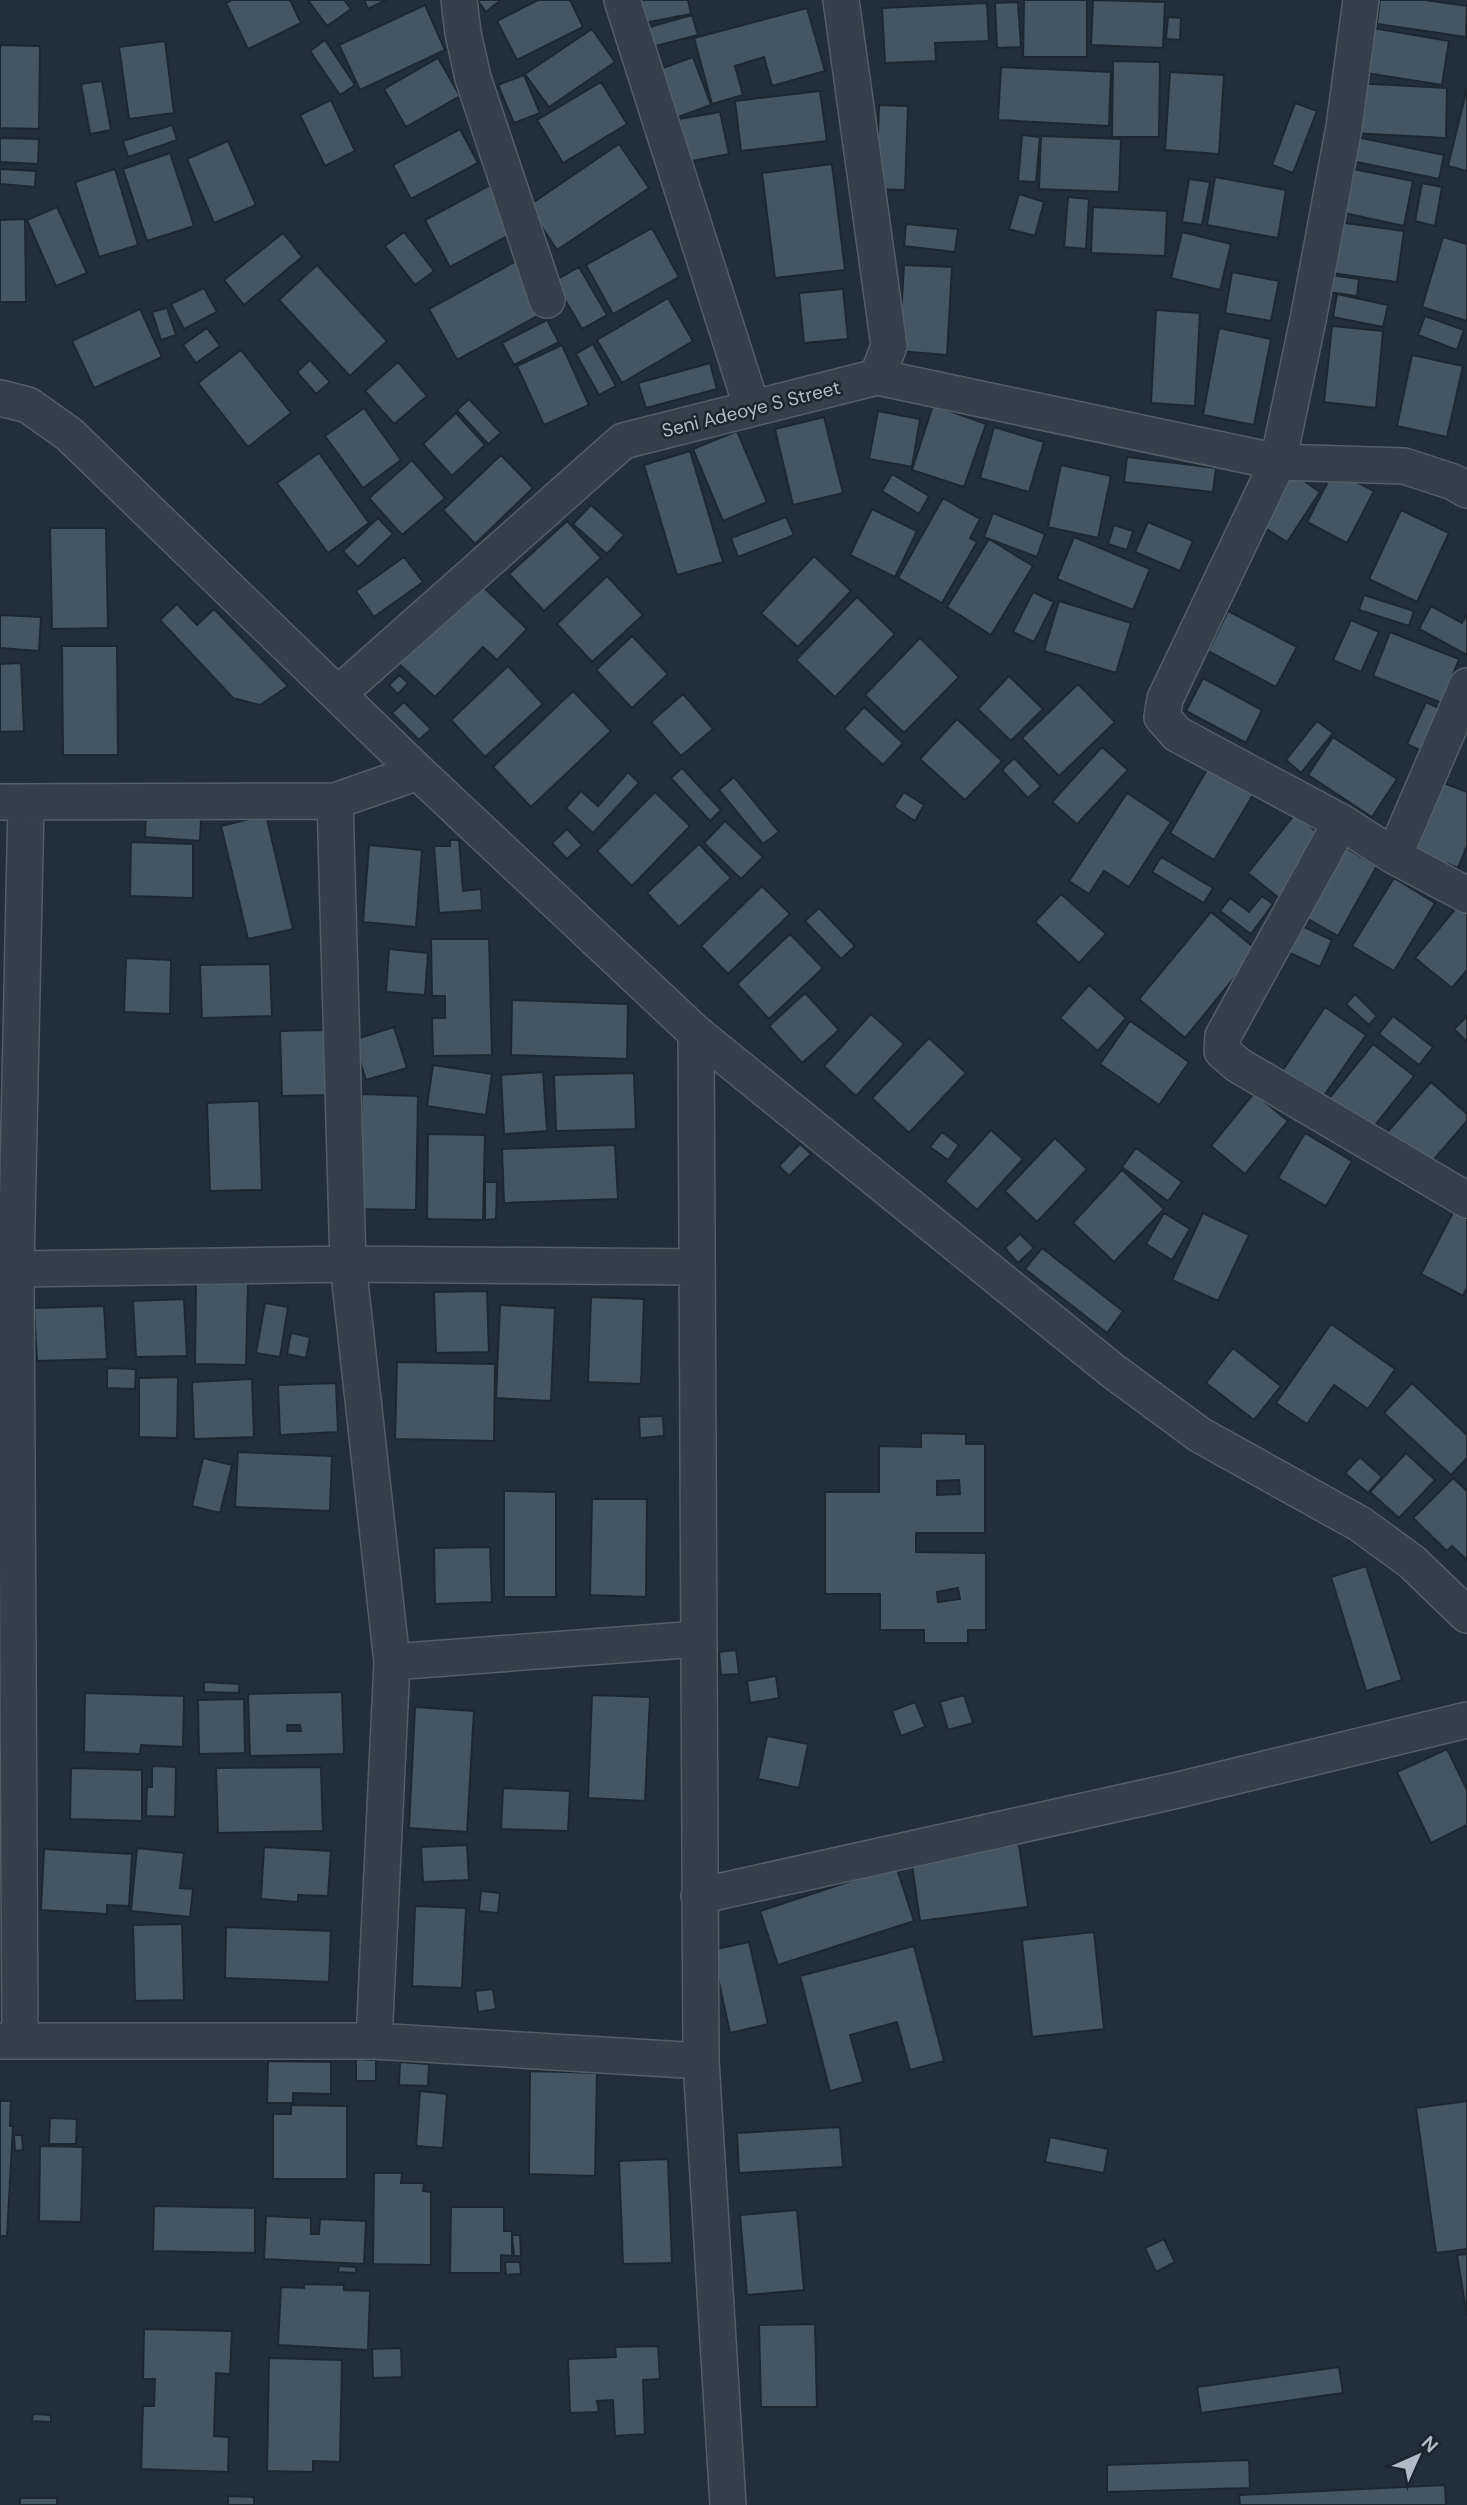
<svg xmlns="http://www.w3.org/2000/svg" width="1467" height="2505" font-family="'DM Sans',sans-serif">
	<rect width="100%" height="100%" fill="#202f3b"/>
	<!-- building -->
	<path fill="#445563" stroke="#1b2832" stroke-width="2" fill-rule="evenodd" d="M232,0H290L301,23L248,49L226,3Z
		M308,0H344L351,9L327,26Z
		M364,0H386L368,9Z
		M477,0H501L486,12Z
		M538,0H570L583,27L517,60L497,21Z
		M627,0H688L691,14L633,25Z
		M1024,0H1087V57H1023Z
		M1093,0L1165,2L1163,48L1091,45Z
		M1380,0H1425L1467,6L1466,37L1377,24Z
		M1018,2L1021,47L997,48L995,3Z
		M987,3L989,41L935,43L936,61L885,63L882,8Z
		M425,5L445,50L360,90L339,45Z
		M807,8L825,71L772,86L764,57L735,66L743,95L712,104L694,38Z
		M692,15L698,35L644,49L639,30Z
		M1168,17L1181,18L1180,40L1166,39Z
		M1373,28L1449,41L1442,85L1366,73Z
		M592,29L615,62L549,107L525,74Z
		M325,40L355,85L340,95L310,51Z
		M165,41L174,113L129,119L119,47Z
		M0,45L40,46L39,129L0,128Z
		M693,57L711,105L670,120L652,72Z
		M438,58L460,96L406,127L384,89Z
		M1113,61L1160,62L1159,137H1112Z
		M1001,67L1111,72L1109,126L998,120Z
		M1170,72L1224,75L1219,154L1165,150Z
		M524,75L540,113L514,123L498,85Z
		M102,81L111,130L90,134L81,84Z
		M601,82L627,124L563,163L537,120Z
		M1354,83L1447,88L1446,138L1351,133Z
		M1467,88V171L1448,166Z
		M820,91L827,141L741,151L735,101Z
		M331,100L355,151L325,166L300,115Z
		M1295,103L1317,111L1293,173L1272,165Z
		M879,105L908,106L905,190L876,189Z
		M720,112L729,154L687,162L679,119Z
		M172,125L177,140L128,157L123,141Z
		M460,129L478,163L411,199L393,165Z
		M1022,135L1040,137L1036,182L1018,181Z
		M1041,136L1121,139L1119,192L1039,189Z
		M1352,136L1444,155L1439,179L1347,160Z
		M0,138L39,139L38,164L0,162Z
		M228,141L256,205L214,223L187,159Z
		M619,144L649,188L557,250L528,206Z
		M170,153L194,226L147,241L123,169Z
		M832,164L845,270L775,278L762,173Z
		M0,169L36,171L35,187L0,184Z
		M115,169L138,245L99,257L75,182Z
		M1353,169L1413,181L1404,226L1344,213Z
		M1215,177L1286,190L1278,238L1207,225Z
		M1189,179L1210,182L1202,225L1182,222Z
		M1422,183L1442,187L1435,226L1415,221Z
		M490,185L515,232L450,267L425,220Z
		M1019,194L1044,202L1035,236L1009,229Z
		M1068,197L1089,199L1086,249L1064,247Z
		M57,207L87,273L56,286L27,220Z
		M1093,207L1167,211L1165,256L1091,253Z
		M25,219L26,302H0V220Z
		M1338,222L1404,231L1397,282L1331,273Z
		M906,224L958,229L955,252L904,246Z
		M652,228L679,277L613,314L586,265Z
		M404,232L434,271L415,285L385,246Z
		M1182,232L1231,244L1220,290L1171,278Z
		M283,233L302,257L244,305L224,280Z
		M1443,237L1467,244V321L1422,307Z
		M516,261L545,312L457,360L429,309Z
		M317,265L387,341L350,376L279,300Z
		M904,265L952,267L947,355L899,351Z
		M579,267L607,315L582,329L554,281Z
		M1232,272L1279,281L1271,321L1225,313Z
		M1331,275L1359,279L1357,296L1328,292Z
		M204,288L217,312L184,329L171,304Z
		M843,289L848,339L804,343L799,293Z
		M1337,294L1388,305L1383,327L1333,317Z
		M668,298L693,341L622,383L597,340Z
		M167,308L176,335L161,340L152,312Z
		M140,309L162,357L94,388L72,341Z
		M1156,310L1200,313L1195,406L1151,403Z
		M1425,316L1464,330L1457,350L1418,335Z
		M547,320L559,342L514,365L502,343Z
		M1332,326L1383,331L1376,408L1324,402Z
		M207,328L220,346L196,363L183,345Z
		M1219,328L1271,339L1254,425L1203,415Z
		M593,344L616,386L599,395L576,354Z
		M562,345L589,405L544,425L517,366Z
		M241,350L291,413L248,447L198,383Z
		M1412,355L1463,366L1447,437L1397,426Z
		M310,360L330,382L316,394L297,372Z
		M398,362L427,396L394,424L365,391Z
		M710,363L717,389L646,408L638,383Z
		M469,399L501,433L488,444L457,410Z
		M933,405L986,424L964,487L912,470Z
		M364,408L401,460L363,488L325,436Z
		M878,411L920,419L912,467L869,459Z
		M456,413L485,445L452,476L423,444Z
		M824,417L843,493L793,505L775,429Z
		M994,427L1044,442L1029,492L980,478Z
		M737,431L767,502L723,521L693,449Z
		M690,451L723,562L677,575L644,465Z
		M319,453L369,523L328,553L277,483Z
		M501,455L533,488L475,544L443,510Z
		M1127,457L1216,468L1213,492L1124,482Z
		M412,460L445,498L402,535L369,498Z
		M1061,465L1111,476L1098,538L1048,527Z
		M1284,467L1320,492L1287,542L1251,519Z
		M1334,470L1374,491L1347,543L1307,522Z
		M892,474L929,496L919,514L882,491Z
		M943,498L980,519L970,538L977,542L942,603L898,578Z
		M591,505L624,535L607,554L573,524Z
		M872,509L917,531L895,577L850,555Z
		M1401,510L1449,533L1417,602L1369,579Z
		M993,513L1045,534L1037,557L984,537Z
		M786,517L794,535L738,557L731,538Z
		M378,518L393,534L358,567L343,551Z
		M567,521L601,558L544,611L509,574Z
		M1148,522L1193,541L1180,571L1135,552Z
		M1114,525L1133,531L1127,550L1108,544Z
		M50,528H106L108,628L52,629Z
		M1074,537L1150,569L1133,610L1057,579Z
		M989,539L1033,566L991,635L947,607Z
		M814,556L851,591L798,647L761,613Z
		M404,557L423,582L374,617L356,591Z
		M607,576L643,615L592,662L557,624Z
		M477,581L527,629L497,660L483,647L435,697L398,663Z
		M1033,592L1054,602L1034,642L1013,632Z
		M1364,595L1414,611L1409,626L1359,610Z
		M857,597L895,634L835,697L796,660Z
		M1059,601L1131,623L1116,673L1044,651Z
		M177,604L197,625L214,609L288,686L260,705L233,698L160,620Z
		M1431,606L1462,623L1467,614V655L1419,629Z
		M1228,611L1297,647L1276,687L1208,651Z
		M0,615L41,617L39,651L0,648Z
		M1351,620L1379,632L1361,672L1333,660Z
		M1390,632L1459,659L1442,703L1373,676Z
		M632,636L668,674L632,708L596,670Z
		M920,638L959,677L904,733L865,695Z
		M62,646H117L118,755H63Z
		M21,663L24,731L0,732V664Z
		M508,666L543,704L485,757L451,720Z
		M399,675L408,683L398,694L389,685Z
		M1009,676L1043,709L1011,741L978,709Z
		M1203,678L1262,710L1246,743L1186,711Z
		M1078,684L1115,722L1059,776L1022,738Z
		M573,691L611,731L531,807L493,767Z
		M683,694L713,729L681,756L651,722Z
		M404,702L431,729L419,740L392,713Z
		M1426,702L1447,712L1428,754L1407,744Z
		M864,707L903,743L883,765L844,729Z
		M957,719L1002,761L965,800L920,759Z
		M1317,721L1333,733L1301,773L1286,760Z
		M1333,737L1397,779L1372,817L1308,775Z
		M1102,747L1128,770L1077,824L1052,802Z
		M1014,758L1041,786L1028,798L1002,770Z
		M682,768L721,810L710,821L671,778Z
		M1208,768L1253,795L1214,860L1170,833Z
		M628,772L639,783L593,833L566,808L581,791L598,806Z
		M734,777L779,832L763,844L719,790Z
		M1436,780L1467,792V846L1458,868L1409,849Z
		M655,792L690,826L632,886L597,851Z
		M904,792L924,805L915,821L894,807Z
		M1127,793L1171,822L1129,887L1104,871L1089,894L1069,881Z
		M1295,814L1327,840L1280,899L1248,873Z
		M146,815L201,819L200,841L145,837Z
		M266,815L293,929L248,939L221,826Z
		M725,821L763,857L741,879L704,843Z
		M567,829L582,845L567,859L552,843Z
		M450,840H459L463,891L481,889L482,910L439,913L434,846H450Z
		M1334,841L1377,866L1338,936L1294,911Z
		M131,842L193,844V898L130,896Z
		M699,844L731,878L679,927L647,893Z
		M369,845L422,850L416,927L363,922Z
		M1161,857L1213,888L1204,903L1152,872Z
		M1394,878L1435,903L1394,971L1352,946Z
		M762,886L790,914L728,974L701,946Z
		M1061,894L1106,934L1079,963L1035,922Z
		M1262,896L1273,904L1251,934L1220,911L1230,898L1249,912Z
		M1465,897L1467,899V970L1452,988L1415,958Z
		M819,908L855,946L841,959L805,921Z
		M1211,912L1257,950L1185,1038L1139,999Z
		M1289,920L1332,940L1320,967L1277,947Z
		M790,934L823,968L769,1019L737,984Z
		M431,939H489L492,1055L433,1056L432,1018H445V996H432Z
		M389,949L428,953L425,995L386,992Z
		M126,958L171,960L170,1014L124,1012Z
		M270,964L272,1016L202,1018L200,965Z
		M1089,985L1126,1018L1098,1051L1060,1018Z
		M805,993L839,1030L802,1063L769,1026Z
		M1355,994L1377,1016L1369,1025L1346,1004Z
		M512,1000L628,1004L627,1059L511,1055Z
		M1325,1007L1366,1035L1321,1100L1281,1073Z
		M871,1014L904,1044L856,1096L824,1066Z
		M1393,1016L1433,1047L1419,1065L1379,1034Z
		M1467,1016V1042L1454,1029Z
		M1130,1021L1189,1062L1159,1105L1100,1064Z
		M394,1027L407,1068L366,1080L353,1040Z
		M325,1030L327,1095L282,1096L280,1031Z
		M929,1038L966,1073L909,1133L872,1098Z
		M1373,1044L1414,1076L1368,1134L1327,1101Z
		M433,1065L492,1074L486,1115L427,1106Z
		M543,1072L547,1131L504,1134L501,1075Z
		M634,1073L636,1129L556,1131L554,1075Z
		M1431,1082L1467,1114V1121L1423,1172L1383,1137Z
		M1254,1093L1288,1121L1245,1174L1211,1146Z
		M362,1094L418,1096L416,1210L359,1209Z
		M259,1101L262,1190L210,1191L207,1103Z
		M991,1130L1023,1159L977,1210L945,1181Z
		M942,1132L959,1145L948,1160L930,1147Z
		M1305,1133L1352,1161L1326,1206L1278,1178Z
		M428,1134L485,1135L483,1220L427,1219Z
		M1055,1138L1087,1169L1037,1222L1005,1191Z
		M800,1144L811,1154L789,1176L779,1166Z
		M615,1145L618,1199L504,1203L502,1149Z
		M1136,1148L1182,1182L1168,1201L1122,1167Z
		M1122,1170L1164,1209L1114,1262L1073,1223Z
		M485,1182H497L496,1219L485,1220Z
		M1458,1203L1467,1207V1288L1463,1296L1421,1274Z
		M1164,1213L1190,1229L1172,1260L1146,1244Z
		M1203,1213L1249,1235L1218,1301L1172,1280Z
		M1020,1234L1034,1248L1018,1263L1005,1248Z
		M1042,1248L1123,1311L1107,1333L1025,1269Z
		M196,1281L248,1282L246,1365L195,1364Z
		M487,1291L489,1352L436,1353L434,1292Z
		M591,1297L644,1299L641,1384L588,1382Z
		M184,1299L187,1356L136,1357L133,1301Z
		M265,1303L288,1307L280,1357L256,1353Z
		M500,1305L555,1308L551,1401L496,1398Z
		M104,1306L107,1359L37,1361L34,1308Z
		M1331,1324L1395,1369L1368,1409L1334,1385L1307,1424L1276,1403Z
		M291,1333L310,1337L306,1358L287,1354Z
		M1233,1348L1281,1386L1254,1420L1206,1383Z
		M397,1362L495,1364L494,1441L395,1439Z
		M107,1368L136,1369L135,1389L107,1388Z
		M178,1377L177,1438L139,1437V1378Z
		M252,1379L254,1437L194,1439L192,1382Z
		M336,1383L338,1432L280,1435L278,1385Z
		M1412,1383L1467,1435V1458L1451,1475L1384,1413Z
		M663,1416L664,1436L640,1438L639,1417Z
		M921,1433L966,1434V1444H985V1533H916V1552L986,1553V1630H968V1643H924V1630H880V1594H825V1492H879V1446L921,1447ZM959,1480L960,1494L937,1495V1481ZM958,1588L960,1599L938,1602L937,1592Z
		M238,1452L332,1456L330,1511L235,1507Z
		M1406,1453L1435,1480L1399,1518L1370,1492Z
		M1360,1457L1382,1477L1368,1493L1345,1473Z
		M203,1458L232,1465L220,1513L192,1506Z
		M1453,1478L1467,1491V1560L1452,1546L1447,1551L1413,1518Z
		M504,1491L556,1492V1597H504Z
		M592,1499H647L646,1597L590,1595Z
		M490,1547L492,1602L435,1604L434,1548Z
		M1366,1566L1402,1680L1366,1691L1331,1577Z
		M736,1650L739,1674L721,1675L719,1652Z
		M776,1676L779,1698L750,1703L747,1681Z
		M204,1682L239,1684V1693L204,1692Z
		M342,1692L344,1754L250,1756L248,1694ZM287,1725H300L301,1731H287Z
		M85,1693L184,1696L183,1747L141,1745L140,1754L84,1752Z
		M592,1695L650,1697L645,1801L588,1798Z
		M964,1695L973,1723L948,1730L940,1702Z
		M244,1699L245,1753L199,1754L198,1700Z
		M915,1702L925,1727L901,1736L892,1711Z
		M415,1707L474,1711L467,1832L409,1828Z
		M767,1736L808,1744L799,1788L758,1779Z
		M1447,1749L1467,1790V1825L1431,1843L1397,1772Z
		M152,1766L176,1767L175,1817L146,1816L147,1787H152Z
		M321,1767L323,1831L218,1833L216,1768Z
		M71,1768L142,1770V1821L70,1819Z
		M503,1788L570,1791L568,1831L501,1829Z
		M1019,1844L1028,1907L920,1921L911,1858Z
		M467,1845L469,1880L423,1882L421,1847Z
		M264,1847L331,1851L328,1896L298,1895V1902L261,1899Z
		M137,1848L184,1853L180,1888L193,1889L190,1917L131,1911Z
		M44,1849L132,1854L129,1906L107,1905V1914L41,1910Z
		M896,1866L914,1921L778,1965L760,1911Z
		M481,1891L500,1893L498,1913L479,1911Z
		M415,1906L466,1908L462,1988L412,1986Z
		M182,1924L184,2000L135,2001L133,1925Z
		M226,1927L331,1931L329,1982L225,1978Z
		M1094,1932L1104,2029L1032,2037L1022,1940Z
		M749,1942L768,2024L730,2033L712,1950Z
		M914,1946L944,2061L910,2070L897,2022L850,2035L863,2082L830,2091L800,1976Z
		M493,1989L496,2009L478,2012L475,1991Z
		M356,2059L376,2060V2081H356Z
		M268,2061L331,2062V2094L293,2093V2103H267Z
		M400,2062L429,2064L428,2086L399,2085Z
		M530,2071L597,2073L595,2176L529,2174Z
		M420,2091L447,2094L443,2148L416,2146Z
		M0,2101H11L10,2126H13L7,2236H0Z
		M1467,2101V2249L1436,2253L1416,2108Z
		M291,2105L347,2106V2179H273V2114H291Z
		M50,2118L77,2119L76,2144H49Z
		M840,2127L843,2167L739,2173L737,2133Z
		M14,2135H22L23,2150L15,2151Z
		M1050,2137L1108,2149L1104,2173L1045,2162Z
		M40,2146L83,2147L81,2222L39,2221Z
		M668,2159L672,2263L623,2264L619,2161Z
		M374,2173H402L401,2183H424L423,2191L431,2192V2265L373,2264Z
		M154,2206L255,2208V2253L153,2251Z
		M451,2207H504V2231H512V2256L501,2255V2273H450Z
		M797,2210L804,2290L747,2295L740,2215Z
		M266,2216L311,2218V2234H319L320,2219L366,2221L364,2264L264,2259Z
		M512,2235H520L521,2256H514Z
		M1164,2239L1175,2262L1156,2272L1145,2248Z
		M1467,2254V2316L1457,2255Z
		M505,2262H520L521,2274L506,2275Z
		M339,2266L356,2267V2273L338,2272Z
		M304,2284L344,2285V2290L370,2291L368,2350L278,2345L281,2287L304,2288Z
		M815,2324L817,2407H761L759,2325Z
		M144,2329L232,2331L230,2374L216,2373L214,2436L229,2437L228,2472L141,2469L143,2406H154L155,2379H143Z
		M658,2346L660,2379L643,2380L645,2434L615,2436L613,2400L597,2401L599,2412L570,2413L568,2359L616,2357L615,2347Z
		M401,2348L402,2377L373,2378L372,2349Z
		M269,2358L342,2360L340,2462L313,2461V2472L267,2471Z
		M1339,2367L1343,2393L1201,2413L1197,2387Z
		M33,2414L51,2415V2422L32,2421Z
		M1249,2460L1250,2488L1107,2492V2465Z
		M1445,2485L1446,2505H1240L1239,2495Z
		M228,2496L254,2497V2505H228Z
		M20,2498H57V2505H20Z"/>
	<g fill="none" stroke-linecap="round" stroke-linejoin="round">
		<defs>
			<path id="minor" d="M459,0L463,33L473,78L547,300
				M622,0L752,408
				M1361,0L1344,127L1308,320L1278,462L1165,699L1162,717L1177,734L1341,822L1394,856L1467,895
				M877,377L1278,462L1404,466L1453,482L1467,490
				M0,398L28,405L69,434L418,772L696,1033L701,2061L728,2505
				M338,694L623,441L877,377L889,346L841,0
				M335,801L348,1264L392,1662L374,2041
				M0,802L335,801L418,772
				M1341,822L1223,1036L1222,1051L1238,1065L1467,1200
				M1394,856L1467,686
				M696,1033L1113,1371L1200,1435L1360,1524L1412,1562L1467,1615
				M16,1269L348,1264L697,1267
				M392,1662L698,1639
				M699,1896L1174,1791L1467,1720
				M0,2041H374L701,2061
				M20,2041L16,1269L26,803"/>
		</defs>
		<!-- minor casing -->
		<use href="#minor" stroke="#525f69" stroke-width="38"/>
		<!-- minor -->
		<use href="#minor" stroke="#34414c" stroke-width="35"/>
	</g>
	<g text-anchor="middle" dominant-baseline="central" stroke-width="5" stroke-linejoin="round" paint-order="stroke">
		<!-- street labels -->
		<g font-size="19" fill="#afbcc8" stroke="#192630">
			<text transform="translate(751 409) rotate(-14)">Seni Adeoye S Street</text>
		</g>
	</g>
	<!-- north arrow -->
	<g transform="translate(1418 2456) rotate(45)" stroke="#192630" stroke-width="5" paint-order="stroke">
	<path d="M0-5L12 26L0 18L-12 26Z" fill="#afbcc8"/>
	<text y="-10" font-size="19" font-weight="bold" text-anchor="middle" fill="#afbcc8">N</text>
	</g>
</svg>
